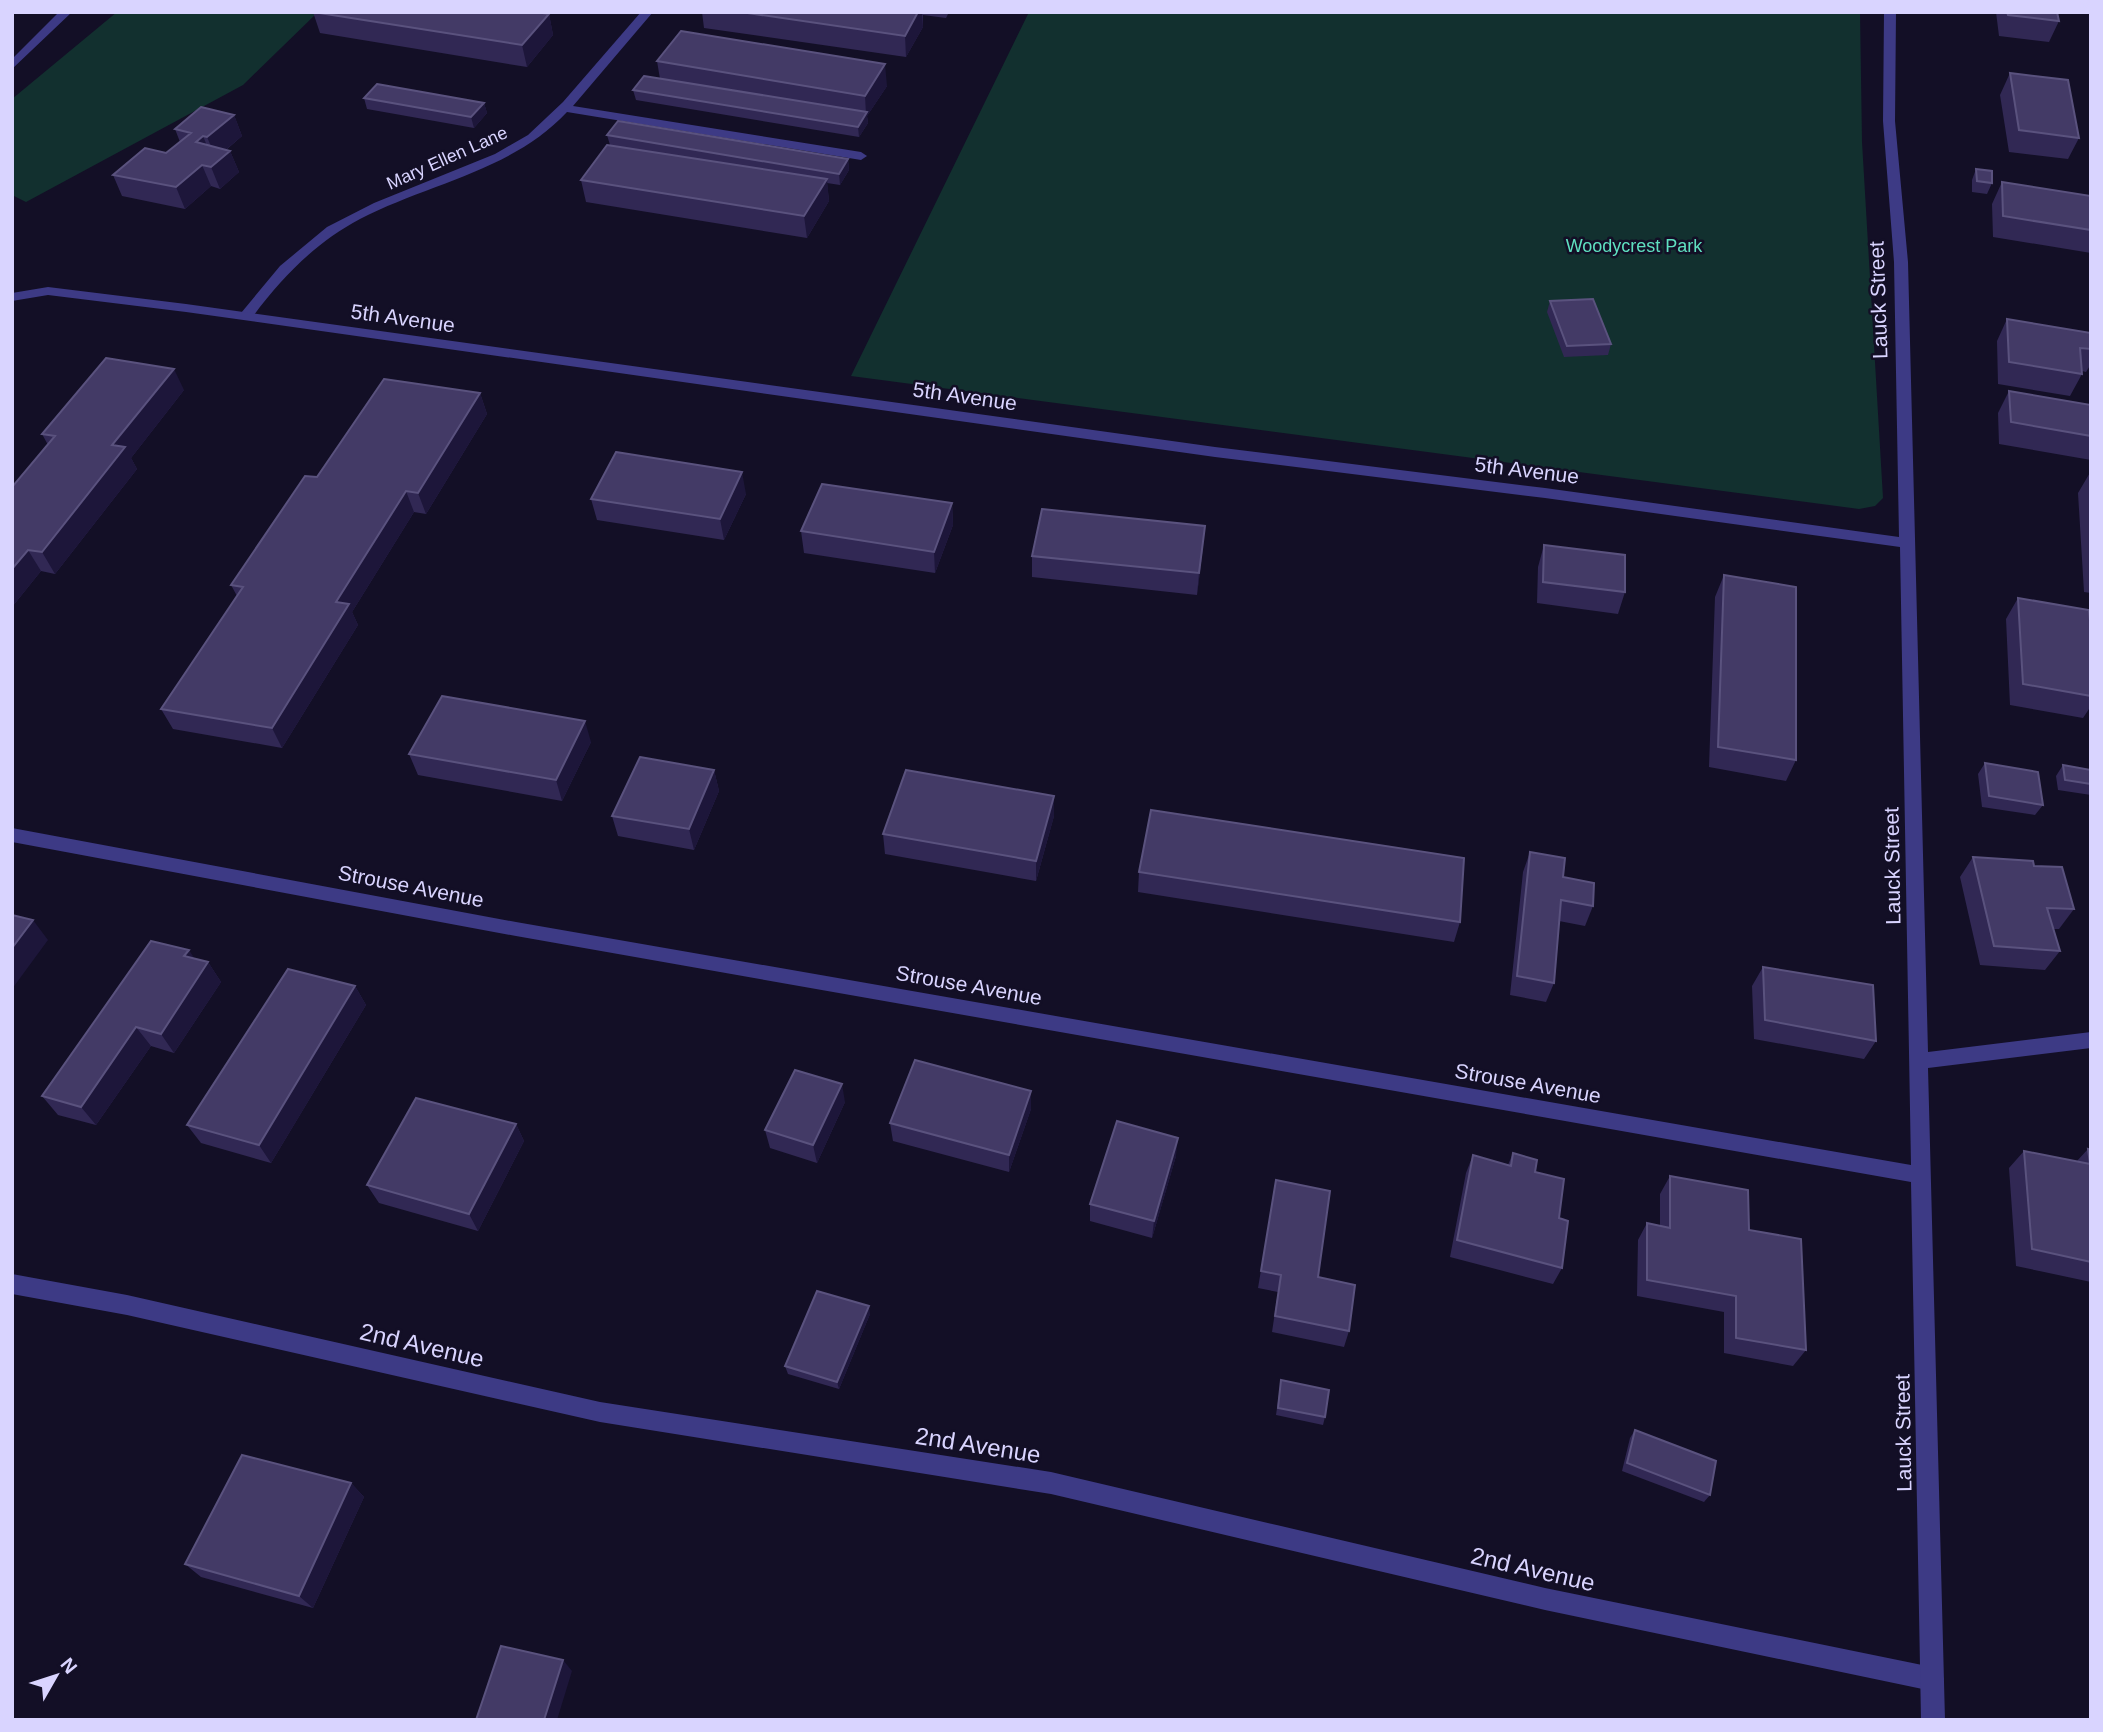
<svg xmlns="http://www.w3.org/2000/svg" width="2103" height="1732" font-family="Helvetica,sans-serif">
	<rect width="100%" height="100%" fill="#130f26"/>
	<!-- green -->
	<path fill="#12302f" d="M117,12H318L243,85L26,202L12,195V99Z
		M1029,12H1860L1862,142L1883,498L1875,506L1859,509L851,376Z"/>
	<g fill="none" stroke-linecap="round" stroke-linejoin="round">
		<!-- service -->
		<path fill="#3d3a85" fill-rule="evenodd" d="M59,12H72L12,69V59Z
			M641,12H653L573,106L861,152L867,156L861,160L567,112C512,171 429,183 360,219C315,243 281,278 251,319H241V313L280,266L327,227L374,203L495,154L528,135L563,102Z
			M12,1274L127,1295L600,1402L1051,1472L1545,1588L1932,1667L1940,1671L1944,1679L1940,1687L1932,1691L1545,1610L1051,1494L600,1422L127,1315L12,1294Z"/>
		<!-- minor -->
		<path fill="#3d3a85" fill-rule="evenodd" d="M1884,12H1896L1895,121L1908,262L1928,1052L2091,1032V1048L1928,1068L1945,1720H1921L1911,1182L516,936L12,842V828L516,922L1911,1165L1900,547L1545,498L1215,457L186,312L48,295L12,301V293L48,287L186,304L1215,447L1545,488L1899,537L1894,262L1883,121Z"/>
	</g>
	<!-- wall -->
	<path fill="#312854" d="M313,12L549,14L553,35L527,67L320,33Z
		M702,12H949L946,18L923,15V27L906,57L704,28Z
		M1996,12H2057L2059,21L2049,42L1999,36Z
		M657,61L887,86L867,116L868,123L859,137L636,100L633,90L660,79Z
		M2010,73L2079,138L2068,159L2009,152L2000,95Z
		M364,98L484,103L487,113L474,128L367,109Z
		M234,115L242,136L226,150L230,151L239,172L220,189L211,186L185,209L122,196L113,175L166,153L180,142L175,129Z
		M607,135L848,159L849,170L840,185L827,183L829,201L807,238L586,202L581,180L610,145Z
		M1976,169L1992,183L1987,194L1972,192V180Z
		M2002,182L2091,196V253L1993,237L1992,204Z
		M1550,301L1611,344L1608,355L1564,357L1547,312Z
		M2007,319L2091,333V364L2086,372L2082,371V374L2070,396L1998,384L1997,341Z
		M184,390L131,458L137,469L55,574L41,571L12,607V487L48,445L42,434Z
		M2009,391L2091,405V460L1999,444L1998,413Z
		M480,393L487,414L426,514L414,512L352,612L358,625L282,748L173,729L161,709L237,596L231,585L317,477Z
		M2091,471V593L2084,592L2078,493Z
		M746,494L724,540L597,520L591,499Z
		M952,503L953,525L935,573L804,553L801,531Z
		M1544,545L1625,592L1618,614L1537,603L1538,567Z
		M1203,547L1197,595L1032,577V556Z
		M1724,575L1796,760L1786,781L1709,767L1715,597Z
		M2018,598L2091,631V706L2083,718L2010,705L2006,619Z
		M591,742L562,801L418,775L409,754Z
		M1985,763L2043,805L2035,815L1982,807L1978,774Z
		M2063,765L2091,770V795L2058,790L2056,776Z
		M714,770L719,791L694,850L618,836L612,816Z
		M1054,796V816L1036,881L885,854L883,834Z
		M1530,852L1563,877L1593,906L1585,926L1559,921L1554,983L1546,1002L1510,995L1523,872Z
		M1973,857L2034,866L2074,909L2059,929H2053L2060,951L2045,970L1980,965L1960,877Z
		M1139,872L1460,922L1454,942L1138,892Z
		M195,959L208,962L221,982L174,1053L151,1046L96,1125L58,1115L42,1096Z
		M1763,967L1876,1041L1864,1059L1754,1039L1752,986Z
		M355,986L366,1005L271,1163L201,1143L187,1125Z
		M1031,1091V1109L1009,1172L893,1141L890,1123Z
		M845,1102L817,1163L770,1148L765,1130Z
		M516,1124L524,1141L478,1231L379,1203L367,1185Z
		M2088,1149L2091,1150V1282L2016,1266L2009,1168L2024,1151L2077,1161Z
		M1513,1153L1535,1172L1559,1218L1562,1268L1553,1284L1450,1257L1466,1173L1473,1155L1508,1165Z
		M1176,1156L1152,1238L1090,1221V1204Z
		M1670,1176L1749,1230L1806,1350L1793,1366L1724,1353V1312L1637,1296L1638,1240L1647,1223L1660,1226V1194Z
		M1276,1180L1318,1277L1349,1331L1344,1347L1272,1332L1278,1292L1258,1288Z
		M870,1314L839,1389L788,1374L785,1366Z
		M1281,1380L1325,1417L1323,1425L1276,1415Z
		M1635,1430L1710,1495L1704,1502L1622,1471L1630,1438Z
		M351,1483L364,1497L313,1608L201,1577L185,1564Z"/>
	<!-- shaded-wall -->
	<path fill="#1d163a" d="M918,12H922L923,27L906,57L905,36Z
		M549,14L553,35L527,67L522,45Z
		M885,64L887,86L867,116L868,123L859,137L858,127L866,114L865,96Z
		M484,103L487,113L474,128L471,117Z
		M234,115L242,136L216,158L207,137Z
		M203,136L212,158L196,142Z
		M230,151L239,172L220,189L211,167Z
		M848,159L849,170L840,185L839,174Z
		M202,165L211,186L185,209L176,187Z
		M827,179L829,201L807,238L804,216Z
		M174,369L184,390L131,458L137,469L55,574L42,552L112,445Z
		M480,393L487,414L426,514L418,493Z
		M742,472L746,494L724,540L720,519Z
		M406,491L414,512L352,612L358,625L282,748L272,728L336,602Z
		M952,503L953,525L935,573L934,552Z
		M1205,526L1203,547L1197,595L1199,573Z
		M28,550L41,571L12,607V569Z
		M585,721L591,742L562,801L556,780Z
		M714,770L719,791L694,850L689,829Z
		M1054,796V816L1036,881V861Z
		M33,920L48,940L12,989V948Z
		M189,950L202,970L184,956Z
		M208,962L221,982L174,1053L161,1034Z
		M355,986L366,1005L271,1163L259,1145Z
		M136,1027L151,1046L96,1125L81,1107Z
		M842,1084L845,1102L817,1163L813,1145Z
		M1031,1091V1109L1009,1172V1155Z
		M516,1124L524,1141L478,1231L469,1214Z
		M1178,1138L1176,1156L1152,1238L1154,1221Z
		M869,1306L870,1314L839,1389L837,1382Z
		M351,1483L364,1497L313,1608L299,1596Z
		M563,1660L572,1671L557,1720H544Z"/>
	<!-- building -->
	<path fill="#433a66" stroke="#5a527e" stroke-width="2" d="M313,12H536L549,14L522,45Z
		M741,12H918L905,36Z
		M2007,12H2057L2059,21L2008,15Z
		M681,31L885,64L865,96L657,61Z
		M2010,73L2068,80L2079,138L2019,130Z
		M644,76L867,112L858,127L633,90Z
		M377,84L484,103L471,117L364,98Z
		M201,107L234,115L207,137L203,136L196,142L230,151L211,167L202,165L176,187L113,175L145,148L166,153L191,133L175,129Z
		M618,121L848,159L839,174L607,135Z
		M607,145L827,179L804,216L581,180Z
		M1976,169L1992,171V183L1977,181Z
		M2002,182L2091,196V230L2003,216Z
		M1593,299L1611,344L1567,346L1550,301Z
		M2007,319L2091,333V349L2080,348L2082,374L2009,362Z
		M106,358L174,369L112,445L125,447L42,552L28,550L12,569V487L55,436L42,434Z
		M384,379L480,393L418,493L406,491L336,602L349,604L272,728L161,709L243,587L231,585L305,476L317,477Z
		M2009,391L2091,405V436L2011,422Z
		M616,452L742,472L720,519L591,499Z
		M822,484L952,503L934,552L801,531Z
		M1042,509L1205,526L1199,573L1032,556Z
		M1544,545L1625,555V592L1543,582Z
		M1724,575L1796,587V760L1718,747Z
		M2018,598L2089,610L2091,631V696L2023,684Z
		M442,696L585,721L556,780L409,754Z
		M640,757L714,770L689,829L612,816Z
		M1985,763L2038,772L2043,805L1989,796Z
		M2063,765L2091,770V784L2065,780Z
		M906,770L1054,796L1036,861L883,834Z
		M1151,810L1464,858L1460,922L1139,872Z
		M1530,852L1565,858L1563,877L1594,883L1593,906L1561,900L1554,983L1517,976Z
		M1973,857L2033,861L2034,866L2062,867L2074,909L2047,908L2060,951L1994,946Z
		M12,915L33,920L12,948Z
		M151,941L189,950L184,956L208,962L161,1034L136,1027L81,1107L42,1096Z
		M1763,967L1873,985L1876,1041L1765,1020Z
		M288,969L355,986L259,1145L187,1125Z
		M915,1060L1031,1091L1009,1155L890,1123Z
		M795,1070L842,1084L813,1145L765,1130Z
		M416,1098L516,1124L469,1214L367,1185Z
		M1117,1121L1178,1138L1154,1221L1090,1204Z
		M2088,1149L2091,1150V1262L2032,1249L2024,1151L2090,1164Z
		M1513,1153L1537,1160L1535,1172L1564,1179L1559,1218L1568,1221L1562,1268L1457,1240L1473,1155L1511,1166Z
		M1670,1176L1748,1190L1749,1230L1801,1239L1806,1350L1736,1338V1296L1647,1280V1223L1670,1228Z
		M1276,1180L1330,1191L1318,1277L1355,1285L1349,1331L1275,1316L1281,1275L1261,1271Z
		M817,1291L869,1306L837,1382L785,1366Z
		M1281,1380L1329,1390L1325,1417L1278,1408Z
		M1635,1430L1716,1461L1710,1495L1627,1463Z
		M242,1455L351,1483L299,1596L185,1564Z
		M501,1646L563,1660L544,1720H476Z"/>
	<g text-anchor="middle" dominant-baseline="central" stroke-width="5" stroke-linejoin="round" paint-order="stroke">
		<!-- far-street labels -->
		<g font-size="18" fill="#d9d4ff" stroke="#130f26">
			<text transform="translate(447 158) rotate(-24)">Mary Ellen Lane</text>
		</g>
		<!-- far-park labels -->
		<g font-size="18" fill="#5fe0c0" stroke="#130f26">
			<text x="1634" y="246">Woodycrest Park</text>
		</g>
		<!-- street labels -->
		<g font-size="21" fill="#d9d4ff" stroke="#130f26">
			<text transform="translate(1878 300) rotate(-92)">Lauck Street</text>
			<text transform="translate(403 318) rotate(8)">5th Avenue</text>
			<text transform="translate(965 396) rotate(8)">5th Avenue</text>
			<text transform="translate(1527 470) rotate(7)">5th Avenue</text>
			<text transform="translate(1892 866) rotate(-91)">Lauck Street</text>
			<text transform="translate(411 886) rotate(11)">Strouse Avenue</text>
			<text transform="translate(969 985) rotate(10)">Strouse Avenue</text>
			<text transform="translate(1528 1083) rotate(10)">Strouse Avenue</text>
			<text transform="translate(1903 1433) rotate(-91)">Lauck Street</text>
		</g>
		<!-- near-street labels -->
		<g font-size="24" fill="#d9d4ff" stroke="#130f26">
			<text transform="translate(422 1345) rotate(13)">2nd Avenue</text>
			<text transform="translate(978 1445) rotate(9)">2nd Avenue</text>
			<text transform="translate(1533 1569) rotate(13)">2nd Avenue</text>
		</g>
	</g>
	<!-- border -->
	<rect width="2103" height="1732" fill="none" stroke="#d9d4ff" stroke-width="28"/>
	<!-- north arrow -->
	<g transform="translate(56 1676) rotate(51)" stroke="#130f26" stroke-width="5" paint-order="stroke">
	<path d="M0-5L12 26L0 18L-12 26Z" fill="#d9d4ff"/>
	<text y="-10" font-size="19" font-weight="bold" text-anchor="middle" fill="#d9d4ff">N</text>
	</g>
</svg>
